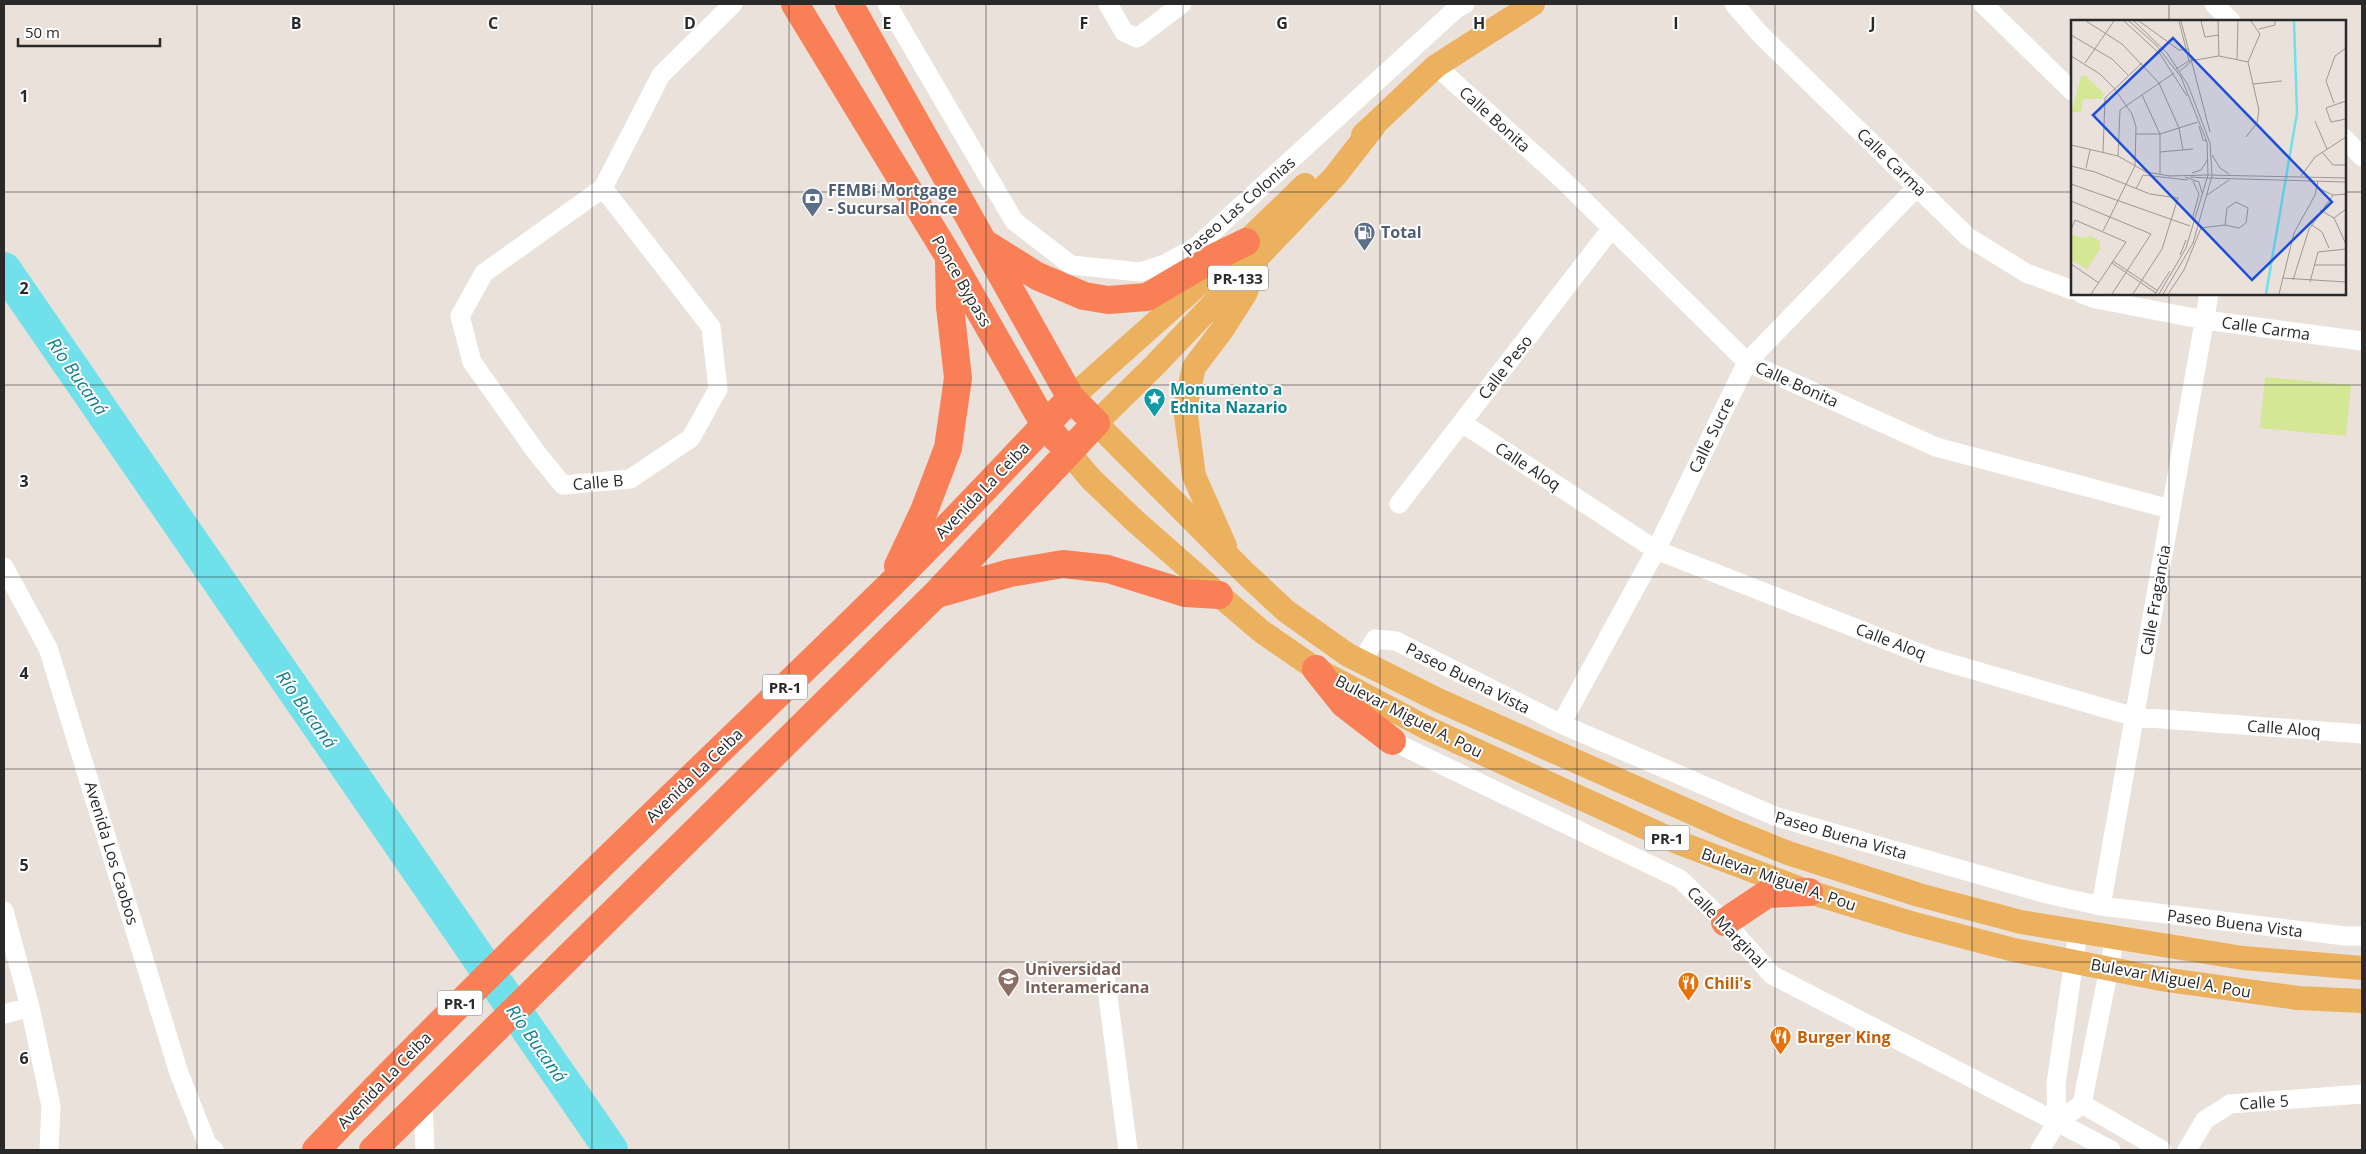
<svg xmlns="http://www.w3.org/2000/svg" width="2366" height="1154" font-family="'Open Sans',sans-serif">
	<rect width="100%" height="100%" fill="#ebe1db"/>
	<!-- pitch -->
	<path fill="#d3e794" d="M2265,377L2351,385L2346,436L2260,428Z"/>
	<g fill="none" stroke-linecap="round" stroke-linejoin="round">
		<!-- river -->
		<path stroke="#70e1ea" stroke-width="34" d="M4,269L611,1150"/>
		<!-- minor -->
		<path stroke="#fff" stroke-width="19" d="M887,4L1014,221L1071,265L1140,272L1165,264L1197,246L1456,9L1465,4
			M1108,4L1124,32L1137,38L1182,4
			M1734,4L1759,33L1968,237L2026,273L2072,290
			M1983,4L2072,91
			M2214,4L2231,21
			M1436,66L1564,181L1747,362L1936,447L2170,509
			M2345,139L2362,157
			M603,188L711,327L718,389L691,438L630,479L563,485L536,452L472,362L460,316L484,273Z
			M603,188L661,75L733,4
			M2082,294L2096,299L2205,320L2362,341
			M1462,423L1656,550L1932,658L2135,717L2362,734
			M1399,504L1611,229
			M4,567L48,648L179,1073L207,1144L214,1150
			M1362,661L1375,639L1396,641L1561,724L1777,817L2047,894L2101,906L2345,936H2362
			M1561,724L1656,550L1747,362L1917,187
			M1392,741L1680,879L1725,922L1772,975L2111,1150
			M2101,906L2209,294
			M4,911L30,1007L51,1106L49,1150
			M1106,981L1128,1150
			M4,1014L30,1007
			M423,1103L425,1150
			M2082,1104L2162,1150
			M2057,1122L2056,1084L2078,932
			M2040,1150L2057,1122L2082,1104L2115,938
			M2187,1150L2205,1120L2230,1104L2362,1094"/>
		<!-- major -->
		<path stroke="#ecb15e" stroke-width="24" d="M1374,126L1335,176L1155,365L1096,423L1244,572L1286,611L1348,655L1438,700L1731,830L1788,853L1919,895L2021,922L2243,958L2362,968
			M1363,135L1436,66L1533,4
			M1071,398L1246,242L1305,185
			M1069,453L1091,479L1135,521L1219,595L1261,631L1316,669L1425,727L1677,842L1809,892L1911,923L2014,950L2161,979L2298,998L2362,1001
			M1225,546L1194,476L1185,408L1194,367L1222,330L1245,294L1256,266"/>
		<!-- highway -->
		<path stroke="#f97f57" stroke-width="28" d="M795,4L949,257L1045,425L1057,439
			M986,244L1037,276L1084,296L1108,300L1147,297L1215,257L1246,242
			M898,566L924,511L948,448L958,378L950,307L949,261
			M937,594L1010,573L1063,564L1108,569L1185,593L1219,595
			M1316,669L1344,704L1392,741
			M1725,922L1767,894L1809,892
			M316,1150C500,958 695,776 885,590C949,528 1009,462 1071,398
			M373,1150L936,594L1096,423L1071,398L849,4"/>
	</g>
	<!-- grid -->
	<path fill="none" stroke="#292929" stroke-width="1" stroke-opacity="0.55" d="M197,4V1150M394,4V1150M592,4V1150M789,4V1150M986,4V1150M1183,4V1150M1380,4V1150M1577,4V1150M1775,4V1150M1972,4V1150M2169,4V21M4,192H2072M2345,192H2362M2169,294V1150M4,385H2362M4,577H2362M4,769H2362M4,962H2362"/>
	<!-- icons -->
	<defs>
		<symbol id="bank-pin" viewBox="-11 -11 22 30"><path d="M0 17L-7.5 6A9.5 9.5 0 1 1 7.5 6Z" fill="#5c6f8a" stroke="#fff"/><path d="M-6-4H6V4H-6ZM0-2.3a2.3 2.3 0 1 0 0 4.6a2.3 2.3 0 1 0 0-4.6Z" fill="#fff"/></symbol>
		<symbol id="fuel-pin" viewBox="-11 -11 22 30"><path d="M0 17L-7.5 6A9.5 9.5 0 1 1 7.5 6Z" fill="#5c6f8a" stroke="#fff"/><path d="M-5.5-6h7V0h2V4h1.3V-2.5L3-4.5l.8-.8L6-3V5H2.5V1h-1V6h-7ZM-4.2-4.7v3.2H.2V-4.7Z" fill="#fff"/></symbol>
		<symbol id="sight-pin" viewBox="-11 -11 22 30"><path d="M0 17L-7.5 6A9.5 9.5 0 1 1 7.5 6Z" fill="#0f9aa8" stroke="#fff"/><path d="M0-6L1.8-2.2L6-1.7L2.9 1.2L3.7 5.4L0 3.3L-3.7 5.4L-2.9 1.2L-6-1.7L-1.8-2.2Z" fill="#fff"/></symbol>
		<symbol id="school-pin" viewBox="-11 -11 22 30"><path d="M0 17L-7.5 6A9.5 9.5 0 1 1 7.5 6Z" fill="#8d6e63" stroke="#fff"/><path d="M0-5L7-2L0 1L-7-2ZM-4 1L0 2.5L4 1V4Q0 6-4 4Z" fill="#fff"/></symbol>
		<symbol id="restaurant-pin" viewBox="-11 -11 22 30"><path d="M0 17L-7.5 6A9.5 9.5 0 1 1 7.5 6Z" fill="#e8710a" stroke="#fff"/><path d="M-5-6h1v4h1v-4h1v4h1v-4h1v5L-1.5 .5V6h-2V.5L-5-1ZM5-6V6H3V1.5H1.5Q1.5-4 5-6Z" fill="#fff"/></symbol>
	</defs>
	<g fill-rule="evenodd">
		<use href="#bank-pin" x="800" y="186" width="25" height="34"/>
		<use href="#fuel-pin" x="1352" y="220" width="25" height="34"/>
		<use href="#sight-pin" x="1142" y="386" width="25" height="34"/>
		<use href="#school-pin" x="996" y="966" width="25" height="34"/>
		<use href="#restaurant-pin" x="1676" y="970" width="25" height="34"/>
		<use href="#restaurant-pin" x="1768" y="1024" width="25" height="34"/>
	</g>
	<g text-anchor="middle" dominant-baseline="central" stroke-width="4" stroke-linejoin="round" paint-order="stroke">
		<!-- shield labels -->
		<g fill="#fff" stroke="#696969" stroke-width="1">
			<rect x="1208" y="265.5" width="60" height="25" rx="4"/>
			<rect x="762.5" y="674.5" width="45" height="25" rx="4"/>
			<rect x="1644.5" y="825.5" width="45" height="25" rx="4"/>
			<rect x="437.5" y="990.5" width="45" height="25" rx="4"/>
		</g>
		<g font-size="15" font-weight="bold" fill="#292929">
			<text x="1238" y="278">PR-133</text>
			<text x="785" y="687">PR-1</text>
			<text x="1667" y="838">PR-1</text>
			<text x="460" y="1003">PR-1</text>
		</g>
		<!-- street labels -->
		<g font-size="16" fill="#292929" stroke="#fff">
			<text transform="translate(1495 119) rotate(42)">Calle Bonita</text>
			<text transform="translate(1892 162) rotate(44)">Calle Carma</text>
			<text transform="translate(1239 206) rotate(-41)">Paseo Las Colonias</text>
			<text transform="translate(962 281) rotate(60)">Ponce Bypass</text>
			<text transform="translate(2266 328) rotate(8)">Calle Carma</text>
			<text transform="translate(1505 367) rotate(-52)">Calle Peso</text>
			<text transform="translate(1797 384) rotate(24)">Calle Bonita</text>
			<text transform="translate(1711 435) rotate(-64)">Calle Sucre</text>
			<text transform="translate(1528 466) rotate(33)">Calle Aloq</text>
			<text transform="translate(598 482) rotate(-5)">Calle B</text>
			<text transform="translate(982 490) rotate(-46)">Avenida La Ceiba</text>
			<text transform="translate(2155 600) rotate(-80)">Calle Fragancia</text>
			<text transform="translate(1891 641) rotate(21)">Calle Aloq</text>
			<text transform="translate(1468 678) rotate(27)">Paseo Buena Vista</text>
			<text transform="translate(1409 716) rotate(27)">Bulevar Miguel A. Pou</text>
			<text transform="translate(2284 728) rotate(4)">Calle Aloq</text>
			<text transform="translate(694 775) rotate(-44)">Avenida La Ceiba</text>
			<text transform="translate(1841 835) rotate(16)">Paseo Buena Vista</text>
			<text transform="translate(112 853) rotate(73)">Avenida Los Caobos</text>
			<text transform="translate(1779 879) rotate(19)">Bulevar Miguel A. Pou</text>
			<text transform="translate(2235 923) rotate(7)">Paseo Buena Vista</text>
			<text transform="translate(1727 927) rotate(46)">Calle Marginal</text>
			<text transform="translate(2171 978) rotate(10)">Bulevar Miguel A. Pou</text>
			<text transform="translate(384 1080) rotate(-46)">Avenida La Ceiba</text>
			<text transform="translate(2264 1102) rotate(-4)">Calle 5</text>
		</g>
		<!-- service labels -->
		<g font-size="16" font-weight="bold" fill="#4e5e75" stroke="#fff" text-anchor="start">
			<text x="828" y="190">FEMBi Mortgage<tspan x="828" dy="18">- Sucursal Ponce</tspan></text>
			<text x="1381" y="232">Total</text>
		</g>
		<!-- culture labels -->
		<g font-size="16" font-weight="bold" fill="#0d838f" stroke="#fff" text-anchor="start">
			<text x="1170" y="389">Monumento a<tspan x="1170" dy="18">Ednita Nazario</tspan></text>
		</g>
		<!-- education labels -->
		<g font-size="16" font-weight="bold" fill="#785e54" stroke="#fff" text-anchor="start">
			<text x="1025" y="969">Universidad<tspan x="1025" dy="18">Interamericana</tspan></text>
		</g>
		<!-- food labels -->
		<g font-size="16" font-weight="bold" fill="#c56008" stroke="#fff" text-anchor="start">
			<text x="1704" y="983">Chili's</text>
			<text x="1797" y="1037">Burger King</text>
		</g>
		<!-- water labels -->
		<g font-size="18" font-style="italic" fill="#117f94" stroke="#fff">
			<text transform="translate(78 376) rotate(55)">Río Bucaná</text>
			<text transform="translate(307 709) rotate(55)">Río Bucaná</text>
			<text transform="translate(537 1043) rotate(55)">Río Bucaná</text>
		</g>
	</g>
	<!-- overview -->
	<g transform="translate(2071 20)">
		<rect width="275" height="275" fill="#ebe1db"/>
		<path d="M10,56H15L33,74L31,79H12L10,92H1ZM1,215L11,218L20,216L29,221V229L16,249L0,240Z" fill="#d3e794"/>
		<path fill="none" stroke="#70e1ea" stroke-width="2.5" d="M195,274L226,93L223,1"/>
		<path fill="none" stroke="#9d9794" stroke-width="1" d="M15,1L51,24L88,63L108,108L112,130M53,1L89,34L116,76M58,1L85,25L110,57L136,122L137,155L98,156M63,1L96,33L117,65L139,123L141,155M68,1L108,30L118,29M108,1L118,41M110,1L139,112M130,1L134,17L148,15M147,1L148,36M188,9L204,5V1M0,15L41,39L57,55M0,36L29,54L43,68L61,94L65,107L64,146L32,211M166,39L167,1M177,42L189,14L180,1M14,43L43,1M105,49L118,41L148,36L177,42M109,51L121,41M182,64L211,61M71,75L89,114V154M275,81L255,88L260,102L275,99M263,83L255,61L264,36L275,28M244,101L256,129M128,106L132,120L136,121M65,114H89L127,102M175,117L186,103L188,90L177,42M0,125L47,136L75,152L99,156M32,132L34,78L71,43M89,132L122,129M251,132L262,145H275M141,135L149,148L158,154M47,136L49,90L103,53M0,146L24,152L79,174L107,178L91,229L62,274M15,148L19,130M121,153L130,150L137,139M230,156L244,137L275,117M114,157L128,162L131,173M119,157L137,158M137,158L275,162M0,164L119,206M247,168L262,175L275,174M65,169L72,155L117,160M136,175L158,160M0,181L80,214L41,274M165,182L177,188L175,203L168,208L154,205L156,188ZM249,190L263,198L275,224M263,198L275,189M121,200L128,174L122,161M241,205L251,212L258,228M129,208L154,205M0,210L4,200L55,222L20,274M109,235L115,220M42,241L87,271M41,243L85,273M0,244L28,263M243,245H275M211,258L275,262M222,260L238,209L262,175M239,262L247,232L275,229M84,274L99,251M88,274L115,228L137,155L275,158M92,274L122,223L141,156M97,274L113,250L130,208M208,274L223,213L244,175L247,161"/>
		<path fill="#1d4ed8" fill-opacity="0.15" stroke="#1d4ed8" stroke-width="2.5" d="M102,18L261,182L181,260L22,95Z"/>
		<rect width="275" height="275" fill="none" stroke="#292929" stroke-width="2.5"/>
	</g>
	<g font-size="16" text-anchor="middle" font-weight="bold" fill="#292929" stroke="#fff" stroke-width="4" stroke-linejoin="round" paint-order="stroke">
		<text x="296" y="29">B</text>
		<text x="493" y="29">C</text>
		<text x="690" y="29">D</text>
		<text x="887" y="29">E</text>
		<text x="1084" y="29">F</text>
		<text x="1282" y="29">G</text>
		<text x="1479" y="29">H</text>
		<text x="1676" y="29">I</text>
		<text x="1873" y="29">J</text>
		<text x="24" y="102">1</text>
		<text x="24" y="294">2</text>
		<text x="24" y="487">3</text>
		<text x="24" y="679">4</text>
		<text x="24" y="871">5</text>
		<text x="24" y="1064">6</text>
	</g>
	<!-- border -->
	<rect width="2366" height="1154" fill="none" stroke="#292929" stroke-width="10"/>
	<!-- scale -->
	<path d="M18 38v8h142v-8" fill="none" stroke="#292929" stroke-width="2.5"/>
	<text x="25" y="38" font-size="15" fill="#292929" stroke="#ffffff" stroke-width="4" paint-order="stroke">50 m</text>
</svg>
